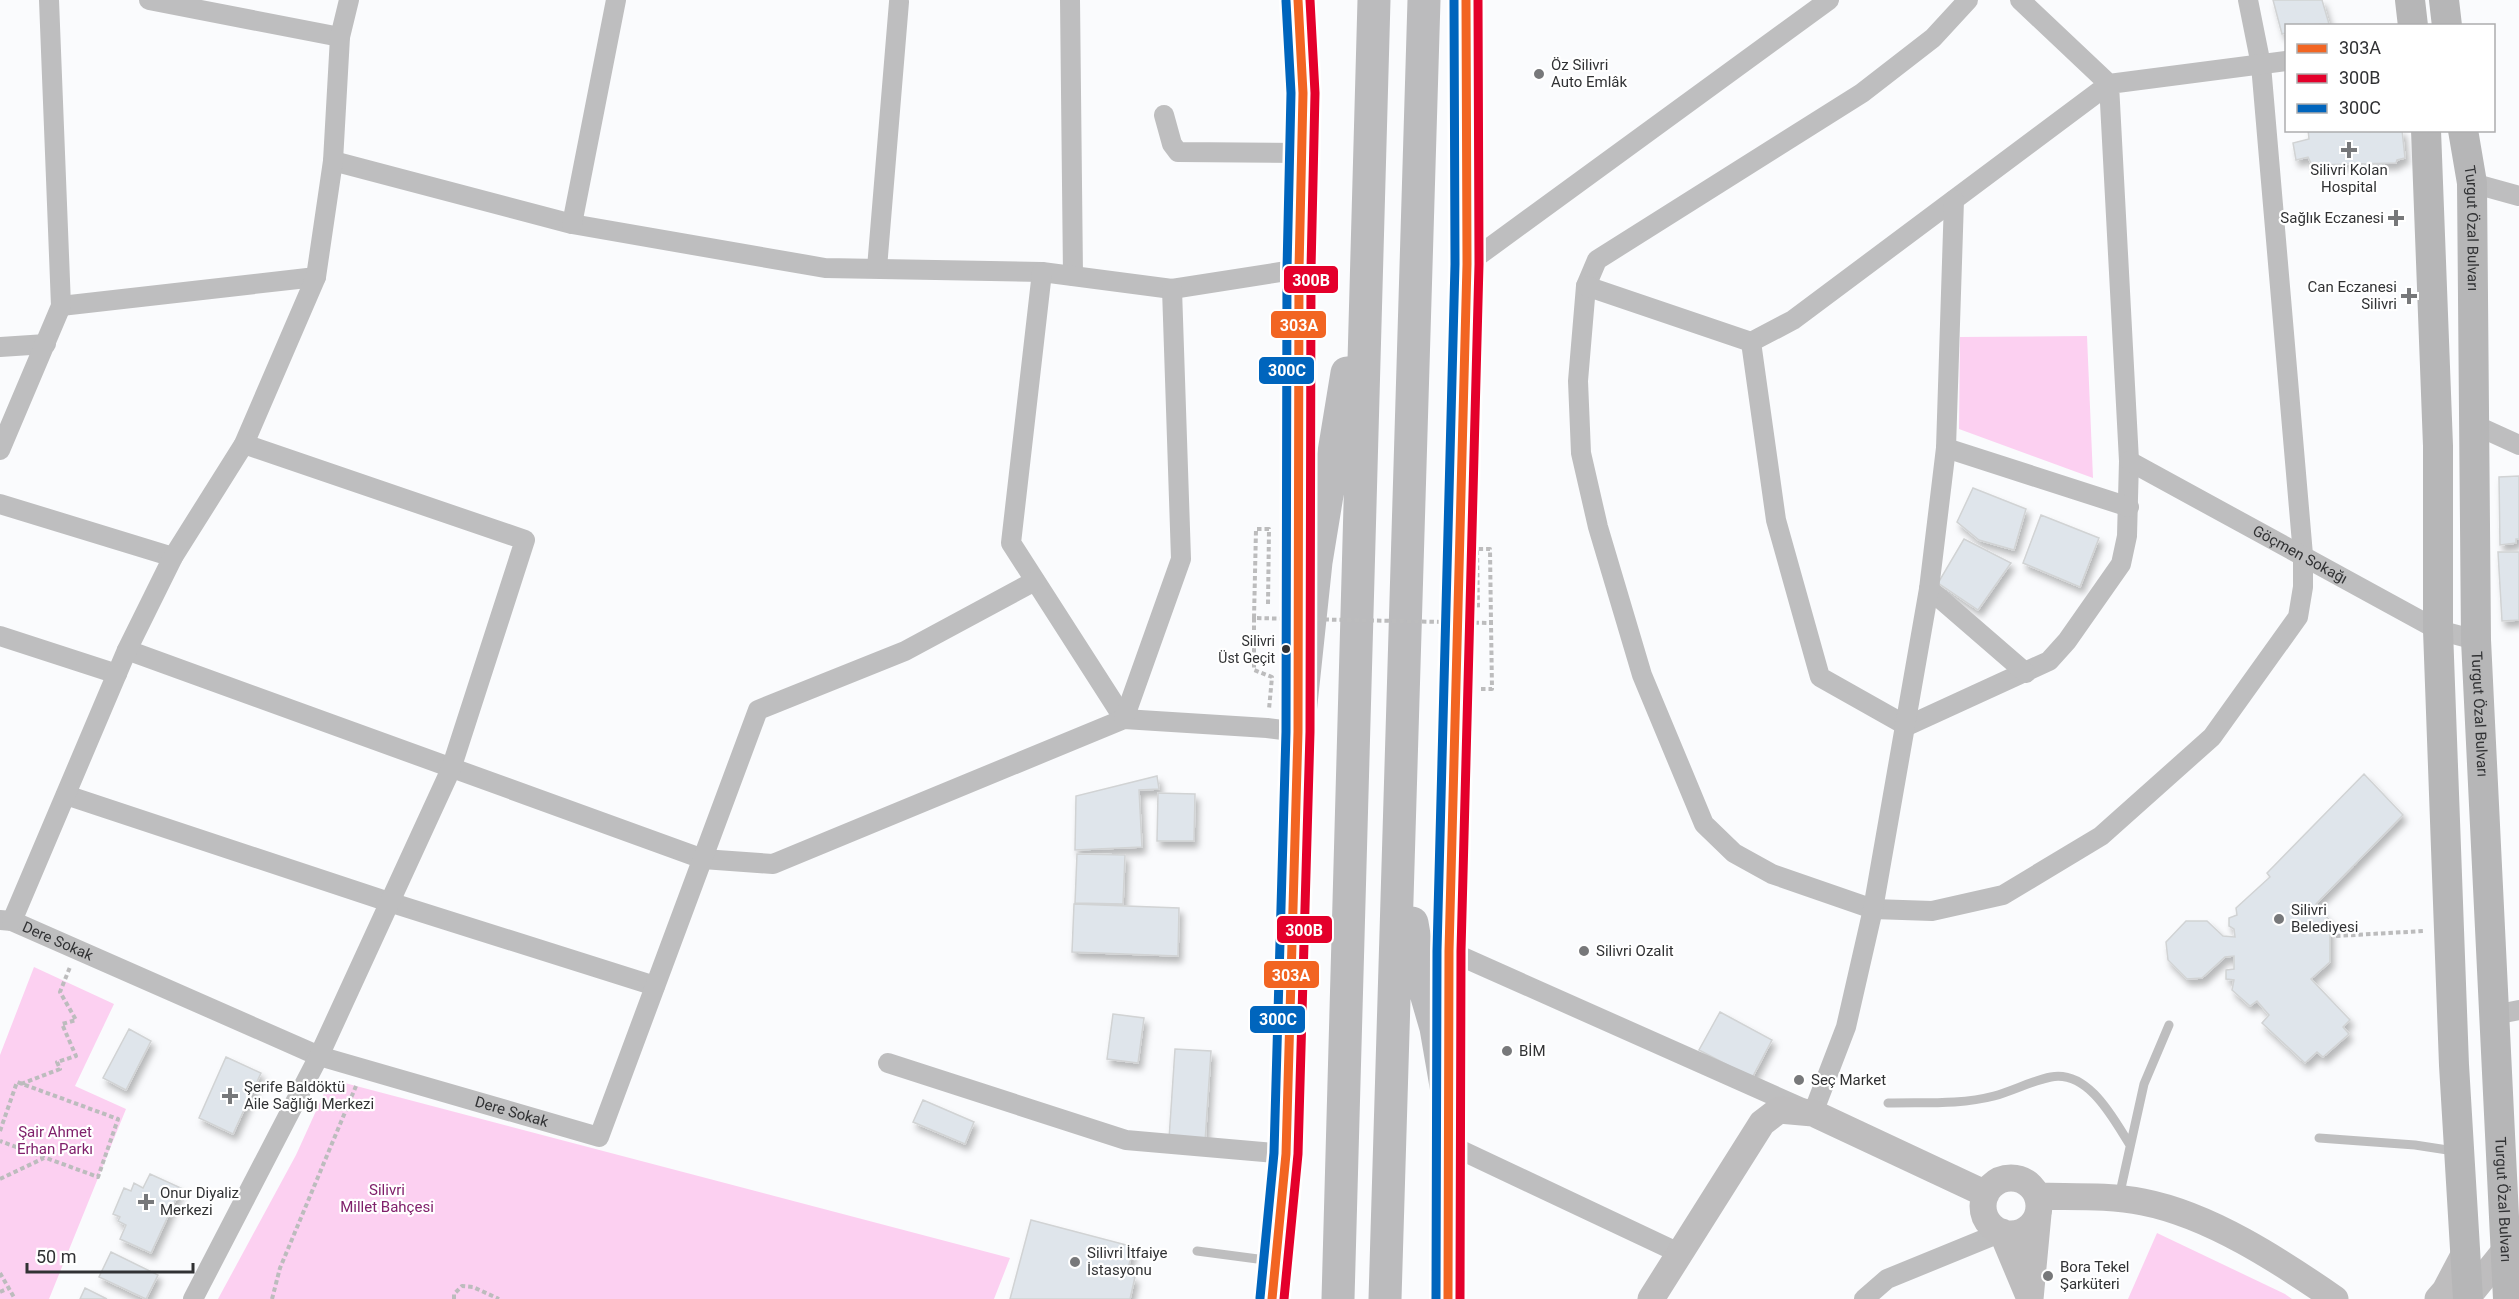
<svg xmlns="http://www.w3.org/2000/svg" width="2519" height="1299" font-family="Roboto,sans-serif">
	<defs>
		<filter id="shadow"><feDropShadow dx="3.5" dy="6" stdDeviation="3" flood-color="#0004"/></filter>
	</defs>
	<rect width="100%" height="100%" fill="#fafbfd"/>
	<!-- green -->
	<path fill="#fcd0f1" d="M2087,336L2093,478L1959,429L1960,337Z
		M34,967L114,1004L75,1086L126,1109L49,1299H0V1055Z
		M341,1082L1010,1258L994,1299H218L296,1155L326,1089Z
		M2157,1233L2285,1294L2292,1299H2128Z"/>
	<!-- building -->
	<path fill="#dfe5eb" stroke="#d1d3d4" stroke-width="1.5" filter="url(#shadow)" d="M2273,0H2322L2329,24L2286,26V33L2282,34Z
		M2308,130H2402L2405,158L2397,160L2396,163L2312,165L2308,157L2296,160L2293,143L2309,139Z
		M2519,476V539H2516V543L2500,545L2499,477Z
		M1973,488L2026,509L2014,550L1979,540L1957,522Z
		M2041,515L2099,538L2080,587L2023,563Z
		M1964,539L2011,563L1978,610L1938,583Z
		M2498,552H2519V620L2502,621Z
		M2364,774L2403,815L2316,904L2330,921V962L2311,979L2350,1020L2343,1027L2349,1034L2323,1057L2317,1052L2305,1063L2262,1023L2269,1015L2257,1001L2250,1006L2232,990L2234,980L2226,979V970L2234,969V956L2225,957L2202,978L2187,979L2168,960L2166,942L2186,921H2207L2223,936L2235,937L2234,929L2229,926V918L2237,915L2236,908L2270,877L2267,873Z
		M1157,776L1159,789L1139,790L1142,847L1075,850L1076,796Z
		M1158,793L1195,794L1194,841H1157Z
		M1077,854L1125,855L1123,904L1075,903Z
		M1074,904L1179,908L1178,956L1072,952Z
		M1720,1012L1772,1040L1752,1078L1699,1050Z
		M1113,1014L1144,1018L1138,1063L1107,1059Z
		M129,1029L151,1041L126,1090L103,1078Z
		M1175,1049L1211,1051L1205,1142L1169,1139Z
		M226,1057L261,1073L233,1134L199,1118Z
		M923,1100L974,1122L965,1144L913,1122Z
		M150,1174L181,1188L151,1253L120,1239L126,1225L118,1221L120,1217L113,1214L124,1188L131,1191L134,1183L143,1188Z
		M1031,1220L1134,1247L1126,1275L1135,1277L1130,1299H1010Z
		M111,1252L158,1275L146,1299L99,1277Z
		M85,1288L107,1299H80Z"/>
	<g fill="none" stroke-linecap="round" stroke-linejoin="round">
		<!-- path -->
		<path stroke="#bcbcbd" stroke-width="4" stroke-dasharray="4.5 3" stroke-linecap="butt" d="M1254,618V670L1272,677L1269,709
			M1481,689H1492L1491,623
			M2336,936L2424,931
			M21,1084L60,1069L57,1062L76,1056L62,1024L76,1020L60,992L70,967
			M0,1131L17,1082L118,1119L98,1177L0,1141
			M0,1179L44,1158
			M0,1273L15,1299
			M0,1292L9,1288
			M272,1299L280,1268L356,1086
			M454,1299V1294L462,1286L473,1287L499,1299"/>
		<!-- lane -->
		<path stroke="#bebebf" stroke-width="9" d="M1888,1103C1922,1102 1960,1105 1994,1096C2013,1091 2031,1081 2051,1077C2089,1070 2114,1120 2130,1145
			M2319,1138L2415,1145L2454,1151
			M2119,1197L2144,1084L2169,1025
			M1197,1251L1273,1261"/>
		<!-- street -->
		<g stroke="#bebebf" stroke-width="20">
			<path d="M149,0L340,37"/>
			<path d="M1070,0L1073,276"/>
			<path d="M1968,0L1933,38L1862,93L1597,260L1586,286L1578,381L1581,453L1598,527L1642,675L1704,824L1734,853L1772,874L1873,909L1932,911L2003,895L2101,836L2212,737L2298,617L2303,587V555L2261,65L2248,0"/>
			<path d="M2020,0L2109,84L2129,461L2127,536L2121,564L2067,641L2049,661L1907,726L1820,677L1776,520L1751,342L1793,320L2109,84L2286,61"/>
			<path d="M1164,115L1172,144L1178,152L1302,153"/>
			<path d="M333,161L572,224L825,268L1042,272L1172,289L1299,269"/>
			<path d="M2472,183L2519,196"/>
			<path d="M572,224L616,0"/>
			<path d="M1467,264L1829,0"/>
			<path d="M877,268L899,2"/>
			<path d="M1042,272L1011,543L1124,719"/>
			<path d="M1586,286L1751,342"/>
			<path d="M61,306L316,277"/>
			<path d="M0,347L46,344"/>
			<path d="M2473,424L2519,445"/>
			<path d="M1946,448L2129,507"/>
			<path d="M0,450L61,306L49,0"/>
			<path id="s1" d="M2129,461L2438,630L2476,640"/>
			<path d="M0,504L173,557"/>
			<path d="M1929,589L2026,673"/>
			<path d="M0,636L117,674"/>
			<path d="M127,650L703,859L773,864L1124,719L1267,728L1298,732"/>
			<path d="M1124,719L1181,559L1172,289"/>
			<path d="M66,795L389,902L655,986"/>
			<path id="s2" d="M0,920L12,921L319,1056L599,1137L758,710L905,651L1035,581"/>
			<path d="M12,921L127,650L173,557L244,444L316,277L333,161L340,37L349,0"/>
			<path d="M1449,951L1813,1113L1846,1027L1873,909L1929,589L1946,448L1954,200"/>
			<path d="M2494,1015L2519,1010"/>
			<path d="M888,1063L1126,1140L1286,1154"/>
			<path d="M1450,1145L1679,1253"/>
			<path d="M193,1299L319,1056L451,769L525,540L244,444"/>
			<path d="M1864,1299L1887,1279L2002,1232"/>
		</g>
		<!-- secondary -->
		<path stroke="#bebdbe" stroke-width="27" d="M1983 1206a28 28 0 1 1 56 0a28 28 0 1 1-56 0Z
			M2038,1196C2072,1197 2109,1195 2143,1202C2210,1215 2280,1261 2335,1299
			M2002,1232L2028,1294
			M1651,1299L1762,1123L1779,1110L1813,1113L1986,1194
			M2030,1299L2038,1214
			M2438,1299L2445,1291L2465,1253
			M2466,1299L2504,1252"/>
		<!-- primary -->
		<g stroke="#b6b6b7" stroke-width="30">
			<path d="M1298,0L1303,93L1299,269V610"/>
			<path d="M2410,0L2413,26"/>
			<path d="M2444,0L2447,26"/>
			<path d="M2426,130L2438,446V630L2449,930L2454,1065L2468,1299"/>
			<path id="s3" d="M2463,130L2472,183L2476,640L2508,1299"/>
			<path d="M1272,1299L1286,1154L1298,709"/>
			<path d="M1448,1299L1449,951L1467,264L1466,0"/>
		</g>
		<!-- highway -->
		<path stroke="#bbbbbd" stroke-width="33" d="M1298,732L1316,562L1347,373
			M1412,923L1421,976L1436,1028L1450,1109
			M1338,1299L1374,0
			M1385,1299L1424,0"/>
		<!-- path-bridge -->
		<path stroke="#bcbcbd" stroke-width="4" stroke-dasharray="4.5 3" stroke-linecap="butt" d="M1268,604L1269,529H1256L1254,618L1491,623L1490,549H1477L1478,610"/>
		<defs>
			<path id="bus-1" d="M1272,1299L1286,1154L1298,732L1299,269L1303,93L1298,0
				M1448,1299L1449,951L1467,264L1466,0"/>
			<path id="bus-2" d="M1284,1299L1298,1154L1310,732L1311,269L1315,93L1310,0
				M1460,1299L1461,951L1479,264L1478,0"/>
			<path id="bus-3" d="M1260,1298L1274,1153L1286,732L1287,269L1291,93L1286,1
				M1436,1299L1437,951L1455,264L1454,0"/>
		</defs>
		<!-- bus-1 casing -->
		<use href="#bus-1" stroke="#fff" stroke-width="14"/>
		<!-- bus-2 casing -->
		<use href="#bus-2" stroke="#fff" stroke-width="14"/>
		<!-- bus-3 casing -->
		<use href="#bus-3" stroke="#fff" stroke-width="14"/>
		<!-- bus-1 -->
		<use href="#bus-1" stroke="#f26522" stroke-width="9"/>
		<!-- bus-2 -->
		<use href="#bus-2" stroke="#e4002b" stroke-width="9"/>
		<!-- bus-3 -->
		<use href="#bus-3" stroke="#0065bd" stroke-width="9"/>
	</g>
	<!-- markers -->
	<g fill="#77787a" stroke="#fff" stroke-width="2">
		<circle cx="1539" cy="74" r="6"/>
		<path d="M2346 141h6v6h6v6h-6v6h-6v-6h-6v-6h6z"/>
		<path d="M2393 209h6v6h6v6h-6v6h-6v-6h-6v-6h6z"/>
		<path d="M2406 287h6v6h6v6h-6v6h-6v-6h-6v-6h6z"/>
		<circle cx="2279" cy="919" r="6"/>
		<circle cx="1584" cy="951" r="6"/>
		<circle cx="1507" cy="1051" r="6"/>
		<circle cx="1799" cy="1080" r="6"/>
		<path d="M227 1087h6v6h6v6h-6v6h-6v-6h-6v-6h6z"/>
		<path d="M143 1193h6v6h6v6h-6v6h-6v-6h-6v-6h6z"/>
		<circle cx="1075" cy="1262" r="6"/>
		<circle cx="2048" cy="1276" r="6"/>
	</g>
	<circle fill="#313234" stroke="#fff" stroke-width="2" cx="1286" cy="649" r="5"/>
	<g text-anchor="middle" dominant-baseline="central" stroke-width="4.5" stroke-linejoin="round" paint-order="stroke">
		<!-- bus labels -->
		<g font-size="14" fill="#313234" stroke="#fff" text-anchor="end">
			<text x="1275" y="641">Silivri<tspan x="1275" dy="17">Üst Geçit</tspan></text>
		</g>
		<!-- poi labels -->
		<g font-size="15" fill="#313234" stroke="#fff" text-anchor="start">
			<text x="1551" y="65">Öz Silivri<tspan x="1551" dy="17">Auto Emlâk</tspan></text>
			<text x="2349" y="170" text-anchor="middle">Silivri Kolan<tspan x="2349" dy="17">Hospital</tspan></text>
			<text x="2384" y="218" text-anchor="end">Sağlık Eczanesi</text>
			<text x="2397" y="287" text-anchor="end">Can Eczanesi<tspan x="2397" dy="17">Silivri</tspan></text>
			<text x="2291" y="910">Silivri<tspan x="2291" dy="17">Belediyesi</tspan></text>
			<text x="1596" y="951">Silivri Ozalit</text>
			<text x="1519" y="1051">BİM</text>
			<text x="1811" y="1080">Seç Market</text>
			<text x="244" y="1087">Şerife Baldöktü<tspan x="244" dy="17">Aile Sağlığı Merkezi</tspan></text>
			<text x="160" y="1193">Onur Diyaliz<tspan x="160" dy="17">Merkezi</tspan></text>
			<text x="1087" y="1253">Silivri İtfaiye<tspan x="1087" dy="17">İstasyonu</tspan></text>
			<text x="2060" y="1267">Bora Tekel<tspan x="2060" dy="17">Şarküteri</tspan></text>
		</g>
		<!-- street labels -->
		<g font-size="15" fill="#313234" stroke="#fff">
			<text stroke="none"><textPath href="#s3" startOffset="99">Turgut Özal Bulvarı</textPath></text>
			<text stroke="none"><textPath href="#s1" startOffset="195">Göçmen Sokağı</textPath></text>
			<text stroke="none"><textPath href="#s3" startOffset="585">Turgut Özal Bulvarı</textPath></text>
			<text stroke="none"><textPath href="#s2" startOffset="62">Dere Sokak</textPath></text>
			<text stroke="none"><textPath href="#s2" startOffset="548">Dere Sokak</textPath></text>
			<text stroke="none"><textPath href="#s3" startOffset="1071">Turgut Özal Bulvarı</textPath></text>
		</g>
		<!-- park labels -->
		<g font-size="15" fill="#80216c" stroke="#fff">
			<text x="55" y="1132">Şair Ahmet<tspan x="55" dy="17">Erhan Parkı</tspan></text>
			<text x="387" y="1190">Silivri<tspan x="387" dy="17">Millet Bahçesi</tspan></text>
		</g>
	</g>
	<g stroke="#fff" stroke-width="2">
		<rect x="1283" y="265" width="56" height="29" rx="6" fill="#e4002b"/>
		<rect x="1270" y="310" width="57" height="29" rx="6" fill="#f26522"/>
		<rect x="1258" y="356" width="57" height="29" rx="6" fill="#0065bd"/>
		<rect x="1276" y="915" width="57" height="29" rx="6" fill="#e4002b"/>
		<rect x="1263" y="960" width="57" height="29" rx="6" fill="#f26522"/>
		<rect x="1249" y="1005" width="57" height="29" rx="6" fill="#0065bd"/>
	</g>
	<g font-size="16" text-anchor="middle" font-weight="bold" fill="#fff">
		<text x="1311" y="286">300B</text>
		<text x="1299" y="331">303A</text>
		<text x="1287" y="376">300C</text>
		<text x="1304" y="936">300B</text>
		<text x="1291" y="981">303A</text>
		<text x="1278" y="1025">300C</text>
	</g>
	<!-- legend -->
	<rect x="2285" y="24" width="210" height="108" fill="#ffffff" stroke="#adadae" stroke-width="1.5"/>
	<rect x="2297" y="44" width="30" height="9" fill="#f26522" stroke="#adadae" stroke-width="1.5"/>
	<text x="2339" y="54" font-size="18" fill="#313234">303A</text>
	<rect x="2297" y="74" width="30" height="9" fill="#e4002b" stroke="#adadae" stroke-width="1.5"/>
	<text x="2339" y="84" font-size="18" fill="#313234">300B</text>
	<rect x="2297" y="104" width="30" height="9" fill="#0065bd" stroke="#adadae" stroke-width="1.5"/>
	<text x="2339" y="114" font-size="18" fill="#313234">300C</text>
	<!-- scale -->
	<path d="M27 1263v9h166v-9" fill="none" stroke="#313234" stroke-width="3"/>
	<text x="36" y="1263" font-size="18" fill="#313234" stroke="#ffffff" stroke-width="4.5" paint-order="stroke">50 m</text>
</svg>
